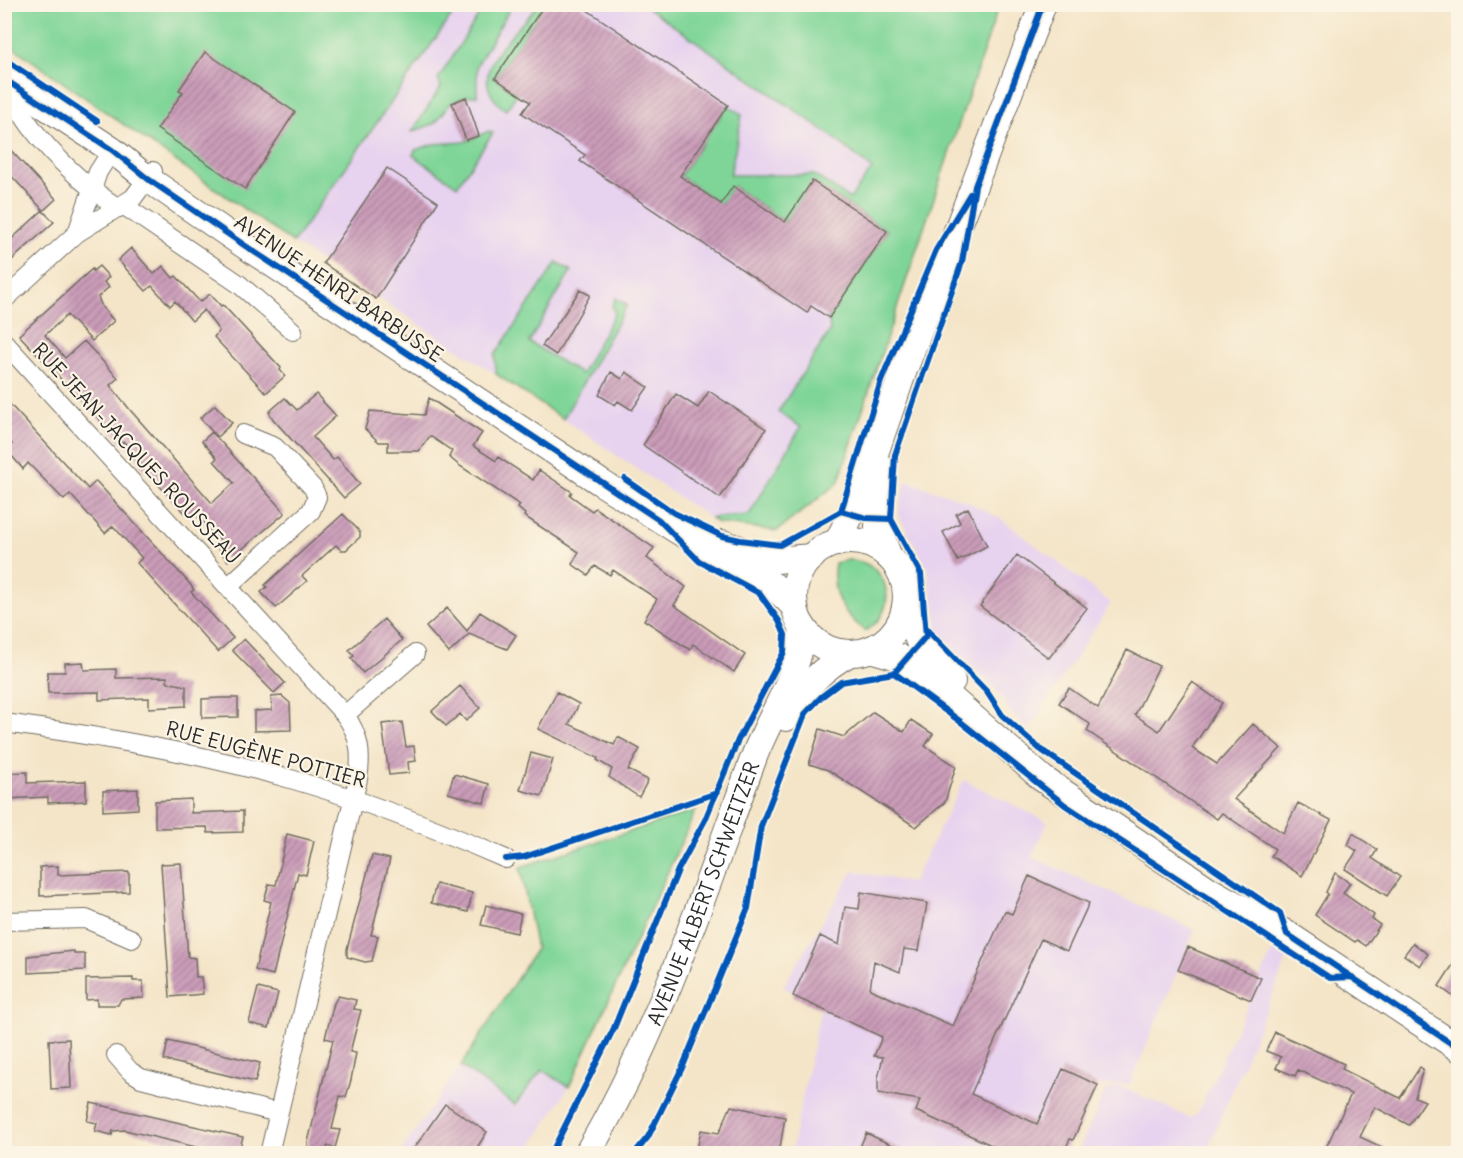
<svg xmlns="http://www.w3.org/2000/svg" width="1463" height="1158" font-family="Delius,sans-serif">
	<defs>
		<pattern id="building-hatch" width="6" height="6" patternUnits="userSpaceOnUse" patternTransform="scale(1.5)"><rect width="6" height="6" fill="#cb9cb9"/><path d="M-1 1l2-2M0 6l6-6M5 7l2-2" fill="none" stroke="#a57f97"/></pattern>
	</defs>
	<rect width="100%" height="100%" fill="#fcf5e5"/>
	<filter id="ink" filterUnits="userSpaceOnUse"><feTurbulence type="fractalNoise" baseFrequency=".0167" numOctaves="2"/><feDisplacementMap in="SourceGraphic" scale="12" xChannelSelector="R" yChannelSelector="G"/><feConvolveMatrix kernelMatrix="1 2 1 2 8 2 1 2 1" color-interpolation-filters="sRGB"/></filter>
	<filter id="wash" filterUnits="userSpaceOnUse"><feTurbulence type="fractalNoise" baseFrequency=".008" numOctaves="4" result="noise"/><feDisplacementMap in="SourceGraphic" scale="24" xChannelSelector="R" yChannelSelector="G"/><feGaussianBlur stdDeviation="1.35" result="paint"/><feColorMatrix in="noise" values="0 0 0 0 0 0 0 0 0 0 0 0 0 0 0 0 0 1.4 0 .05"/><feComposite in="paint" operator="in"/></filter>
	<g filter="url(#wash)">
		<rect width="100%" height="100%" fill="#f4e5c8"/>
		<!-- built -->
		<path fill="#e7d2ef" d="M459,4L644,5L833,137L926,215L838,483L777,531L717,523L496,374L293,243Z
			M906,481L966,501L1001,519L1111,603L1029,729L1010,712L996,689L940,635L927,567L898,514Z
			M964,780L1048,822L1031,857L1195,930L1130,1084L1098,1085L1064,1153H791L821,1006L783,987L853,871L912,883Z
			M1275,946L1288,957L1206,1153L1077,1154L1106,1090L1119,1086L1190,1118L1198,1113Z
			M461,1066L515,1105L542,1069L569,1087L527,1153L399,1154Z"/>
		<!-- green -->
		<path fill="#7fd598" stroke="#558062" stroke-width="1.5" d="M4,5H459L293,243L14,48L5,38Z
			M485,5H512L477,65V96H467L451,103L435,123L412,132L441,87L438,79Z
			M538,5H545L495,78L517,94L506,110C458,75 515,35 538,5Z
			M644,5H999L838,483L777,531L717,523L711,518L749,515L801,427L778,412L830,331L829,318L887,231L813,182L785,222L733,186L721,204L680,176L728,105L742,115L730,175H814L850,199L872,169L833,137Z
			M489,131L493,133L457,186L413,155L415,150L433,144L464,142Z
			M557,262L571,271L529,342L581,374L615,313L612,306L616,298L627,305L563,419L496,374L495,355Z
			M848,560C890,560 901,612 865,631C842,612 830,595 835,563Z
			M696,810L569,1087L542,1070L515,1105L461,1066L536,949L520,867Z"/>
		<g id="blocks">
			<!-- building -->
			<path fill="url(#building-hatch)" d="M545,4H578L728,105L680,176L721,204L733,186L785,222L812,181L887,231L829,318L811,306L807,313L580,161L585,155L522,113L530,102L495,78Z
				M205,52L295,112L245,189L157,129L183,92L179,90Z
				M466,97L479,136L466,140L452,103Z
				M4,143L56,199L43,211L54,222L4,267V246L43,210L4,168Z
				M387,168L438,202L376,299L323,263Z
				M131,248L154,274L163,266L173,278L176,276L200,302L210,294L221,306L223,305L281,368L280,370L285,376L266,393L214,337L219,331L204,310L192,321L175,301L170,306L152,286L146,291L118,260Z
				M99,266L109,277L104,282L109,287L98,297L102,307L114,321L92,341L67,315L45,335L65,358L84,341L118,378L110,385L131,411L212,503L234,483L214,461L217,458L202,441L212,432L285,513L228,561L218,549L224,545L203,521L195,513L191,517L184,512L139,464L141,462L124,442L122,443L19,335L92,269L93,271Z
				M580,290L590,295L556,355L542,346Z
				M611,372L622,379L626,372L648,387L632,410L618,401L615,405L599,395Z
				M709,391L766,429L720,498L643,445L676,394L698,408Z
				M316,394L336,416L313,437L333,460L337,457L360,484L344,498L273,419L269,412L285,398L297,410Z
				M4,398L88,489L96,481L190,584L194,590L191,592L233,638L218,652L137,563L142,558L113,526L105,533L70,494L64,500L28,463L23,469L6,449L12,444L4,436Z
				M429,398L482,433L473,446L496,461L498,457L533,480L539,470L572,492L570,495L592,511L595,508L654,548L647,558L686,587L674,605L745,655L734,672L693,644L690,650L644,620L657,599L613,570L610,575L595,566L588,575L572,564L579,552L524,516L525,514L518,508L520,505L460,466L449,457L452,451L430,436L419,451H388V442H379L365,429L370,411L424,415Z
				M215,405L232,423L217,437L200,418Z
				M968,508L987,546L958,561L943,532L960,523L956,514Z
				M343,514L360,532V537L346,550H341L336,545L302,576L307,581L276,608L261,592L267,587L265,585Z
				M1017,555L1087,608L1049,658L980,606Z
				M447,608L467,631L480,612L516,635L507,649L469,634L449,653L426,627Z
				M384,619L402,640L363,673L351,658L354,656L349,650Z
				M244,639L285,683L274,693L232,650Z
				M1127,650L1159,666L1135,715L1159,731L1192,682L1222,703L1192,748L1217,764L1253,724L1281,748L1234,799L1283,833L1298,803L1331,820L1302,876L1271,856L1275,849L1222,813L1217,819L1087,731L1090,724L1059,703L1069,688L1098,708Z
				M83,662L84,670L116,669V678L167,677V682L186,686V706L149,708V698L99,700V692L48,693L47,672H65V663Z
				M460,686L480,708L466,721L460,714L446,726L432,711Z
				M557,692L579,704L569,724L614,745L618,737L640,749L628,770L648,780L639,797L609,777L612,769L597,760L598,758L538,729Z
				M282,696L290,703L291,730L254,731V711L272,710L271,697Z
				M220,698H238V717L202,718V699Z
				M873,712L904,732L911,720L933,734L925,746L956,766L945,802L916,827L828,770L809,764L820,729L844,737Z
				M402,722L406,747L414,746L416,761L408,762L409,773L389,775L382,724Z
				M531,753L553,759L542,796L520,790Z
				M27,772V783L86,781V801L48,803V797L4,799V773Z
				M454,774L489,784L484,803L448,793Z
				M138,789V809L103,811V791Z
				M191,799V813L243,811V832L208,833L207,827L155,828V801Z
				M1353,833L1377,850L1372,858L1400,877L1387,896L1345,869L1357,851L1348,845Z
				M287,834L314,841L306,875L298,873L273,975L255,970L271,902L264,900L269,884L276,885Z
				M372,855L390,859L371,935L378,936L372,961L365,962L347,957V949Z
				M181,863L188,957L195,958L196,977H201L203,994L170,997L161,864Z
				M58,866V875L129,872V892L40,896V867Z
				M1335,873L1350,883L1343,893L1374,915L1372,919L1380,925L1366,946L1357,940L1355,942L1315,915L1328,894L1326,892Z
				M1029,876L1089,903L1067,951L1041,939L971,1094L1037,1124L1063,1069L1098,1085L1073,1140L1070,1139L1063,1154H1011L916,1111L920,1100L878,1093V1078L883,1057L874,1056L882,1037L793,996L820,936L839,945L845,907L859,909L861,892L927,903L919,951L904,949L900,972L874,961L870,989L953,1026L1005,911L1012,914Z
				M436,884L472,893L468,912L431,903Z
				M486,905L521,914L517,933L481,925Z
				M1413,943L1428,954L1420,966L1404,955Z
				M1188,947L1261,978L1251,1000L1178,970Z
				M74,951V954H85V970L28,973V956Z
				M1458,957V1000L1439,986Z
				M133,978V981H143L144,998L121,999L118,1005H97V999L86,1000V979Z
				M258,988L278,993L269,1028L249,1023Z
				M338,996L356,1000L354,1009L361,1010L350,1052L356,1053L351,1080L346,1097L340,1096L332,1129L340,1130L335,1148L328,1146L324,1154L308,1150V1142L333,1040L325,1038L334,1003Z
				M1275,1032L1344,1064L1342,1069L1400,1098L1420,1067L1423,1069L1415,1097L1425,1101L1409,1125L1375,1107L1360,1137L1397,1154H1323L1351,1094L1298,1070L1295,1076L1276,1068L1281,1057L1266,1051Z
				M69,1039L71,1088L51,1089L49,1040Z
				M168,1041L260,1063L255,1082L164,1060Z
				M91,1103L243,1137L238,1154H225L125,1130L113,1131L112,1135L95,1131L97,1123L87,1121Z
				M445,1104L487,1132L473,1154H410Z
				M731,1106L785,1117L779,1154H696L701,1130L719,1133Z
				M866,1133L911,1154H857Z"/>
		</g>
	</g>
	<g filter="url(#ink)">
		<use href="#blocks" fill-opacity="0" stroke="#716c62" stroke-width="1.5"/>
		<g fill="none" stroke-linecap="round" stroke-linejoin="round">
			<defs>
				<path id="street" d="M8,82C13,93 17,105 23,115C43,147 87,189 119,208
					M123,205L239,284L293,331
					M77,233L98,172L112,150
					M4,300L77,233L133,198L153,171
					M4,342L345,715C360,736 362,754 358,779L269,1154
					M229,586L311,511L317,497L313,488L275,447L243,434
					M345,715L415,654
					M4,723C102,736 199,753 294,780C366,801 437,829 506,859
					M4,921L86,919L132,939
					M116,1055L130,1071L141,1078L278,1113"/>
				<g id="secondary">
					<path d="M4,79L112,150L148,179L244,245L600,482L710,551L774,586L795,607"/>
					<path d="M880,466L878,528L889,557"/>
					<circle cx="850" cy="597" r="56"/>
					<path d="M722,543L776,560L812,557"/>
					<path d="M837,543L861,494L904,370L1043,4"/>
					<path d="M905,607L920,644L952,681"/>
					<path d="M870,649L898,657L919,670L1043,779L1209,890L1287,934L1458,1048"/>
					<path d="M786,718C801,691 823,667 850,653"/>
					<path id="s1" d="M587,1154C660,1030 704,891 754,757C771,713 800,675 803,627"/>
				</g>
			</defs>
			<!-- street casing -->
			<use href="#street" stroke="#716c62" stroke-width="20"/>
			<!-- secondary casing -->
			<use href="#secondary" stroke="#716c62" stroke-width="28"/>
			<!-- street -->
			<use href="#street" stroke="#fff" stroke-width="18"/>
			<!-- secondary -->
			<use href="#secondary" stroke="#fff" stroke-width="26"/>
			<defs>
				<path id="cycleway" d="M4,59L97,121
					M4,79L112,150L148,179L244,245L659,520L699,561L759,593L779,621L785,635L784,652L738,740L705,820L678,870L614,1028L551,1154
					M625,479L674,513L722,536L740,540L780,545L841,511L866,518L891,519
					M841,511L881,381L936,250L970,194
					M927,630L987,692L1002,715L1040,749L1280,913L1287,934L1458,1048
					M894,673L961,722L1065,805L1330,978L1352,977
					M506,859L524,857L714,794
					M634,1154L648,1137L683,1066L748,908L761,826L805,714L821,697L841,682L894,673L926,636L921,574L891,519L895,455L962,262L975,186L1043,4"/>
			</defs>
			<!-- cycleway casing -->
			<use href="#cycleway" stroke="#fcf5e5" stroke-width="10"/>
			<!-- cycleway -->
			<use href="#cycleway" stroke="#0057b8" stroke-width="6"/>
		</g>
	</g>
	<g text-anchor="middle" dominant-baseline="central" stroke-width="4.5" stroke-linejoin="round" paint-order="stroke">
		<!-- street labels -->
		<g font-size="20" fill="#2b2b2b" stroke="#fcf5e5">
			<text transform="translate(339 288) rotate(34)">AVENUE HENRI BARBUSSE</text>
			<text transform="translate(137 453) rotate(47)">RUE JEAN-JACQUES ROUSSEAU</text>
			<text transform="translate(266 754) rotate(15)">RUE EUGÈNE POTTIER</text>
			<text stroke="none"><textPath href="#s1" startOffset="286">AVENUE ALBERT SCHWEITZER</textPath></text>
		</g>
	</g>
	<!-- margin -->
	<rect width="1463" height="1158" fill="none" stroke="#fcf5e5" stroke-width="24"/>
</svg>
